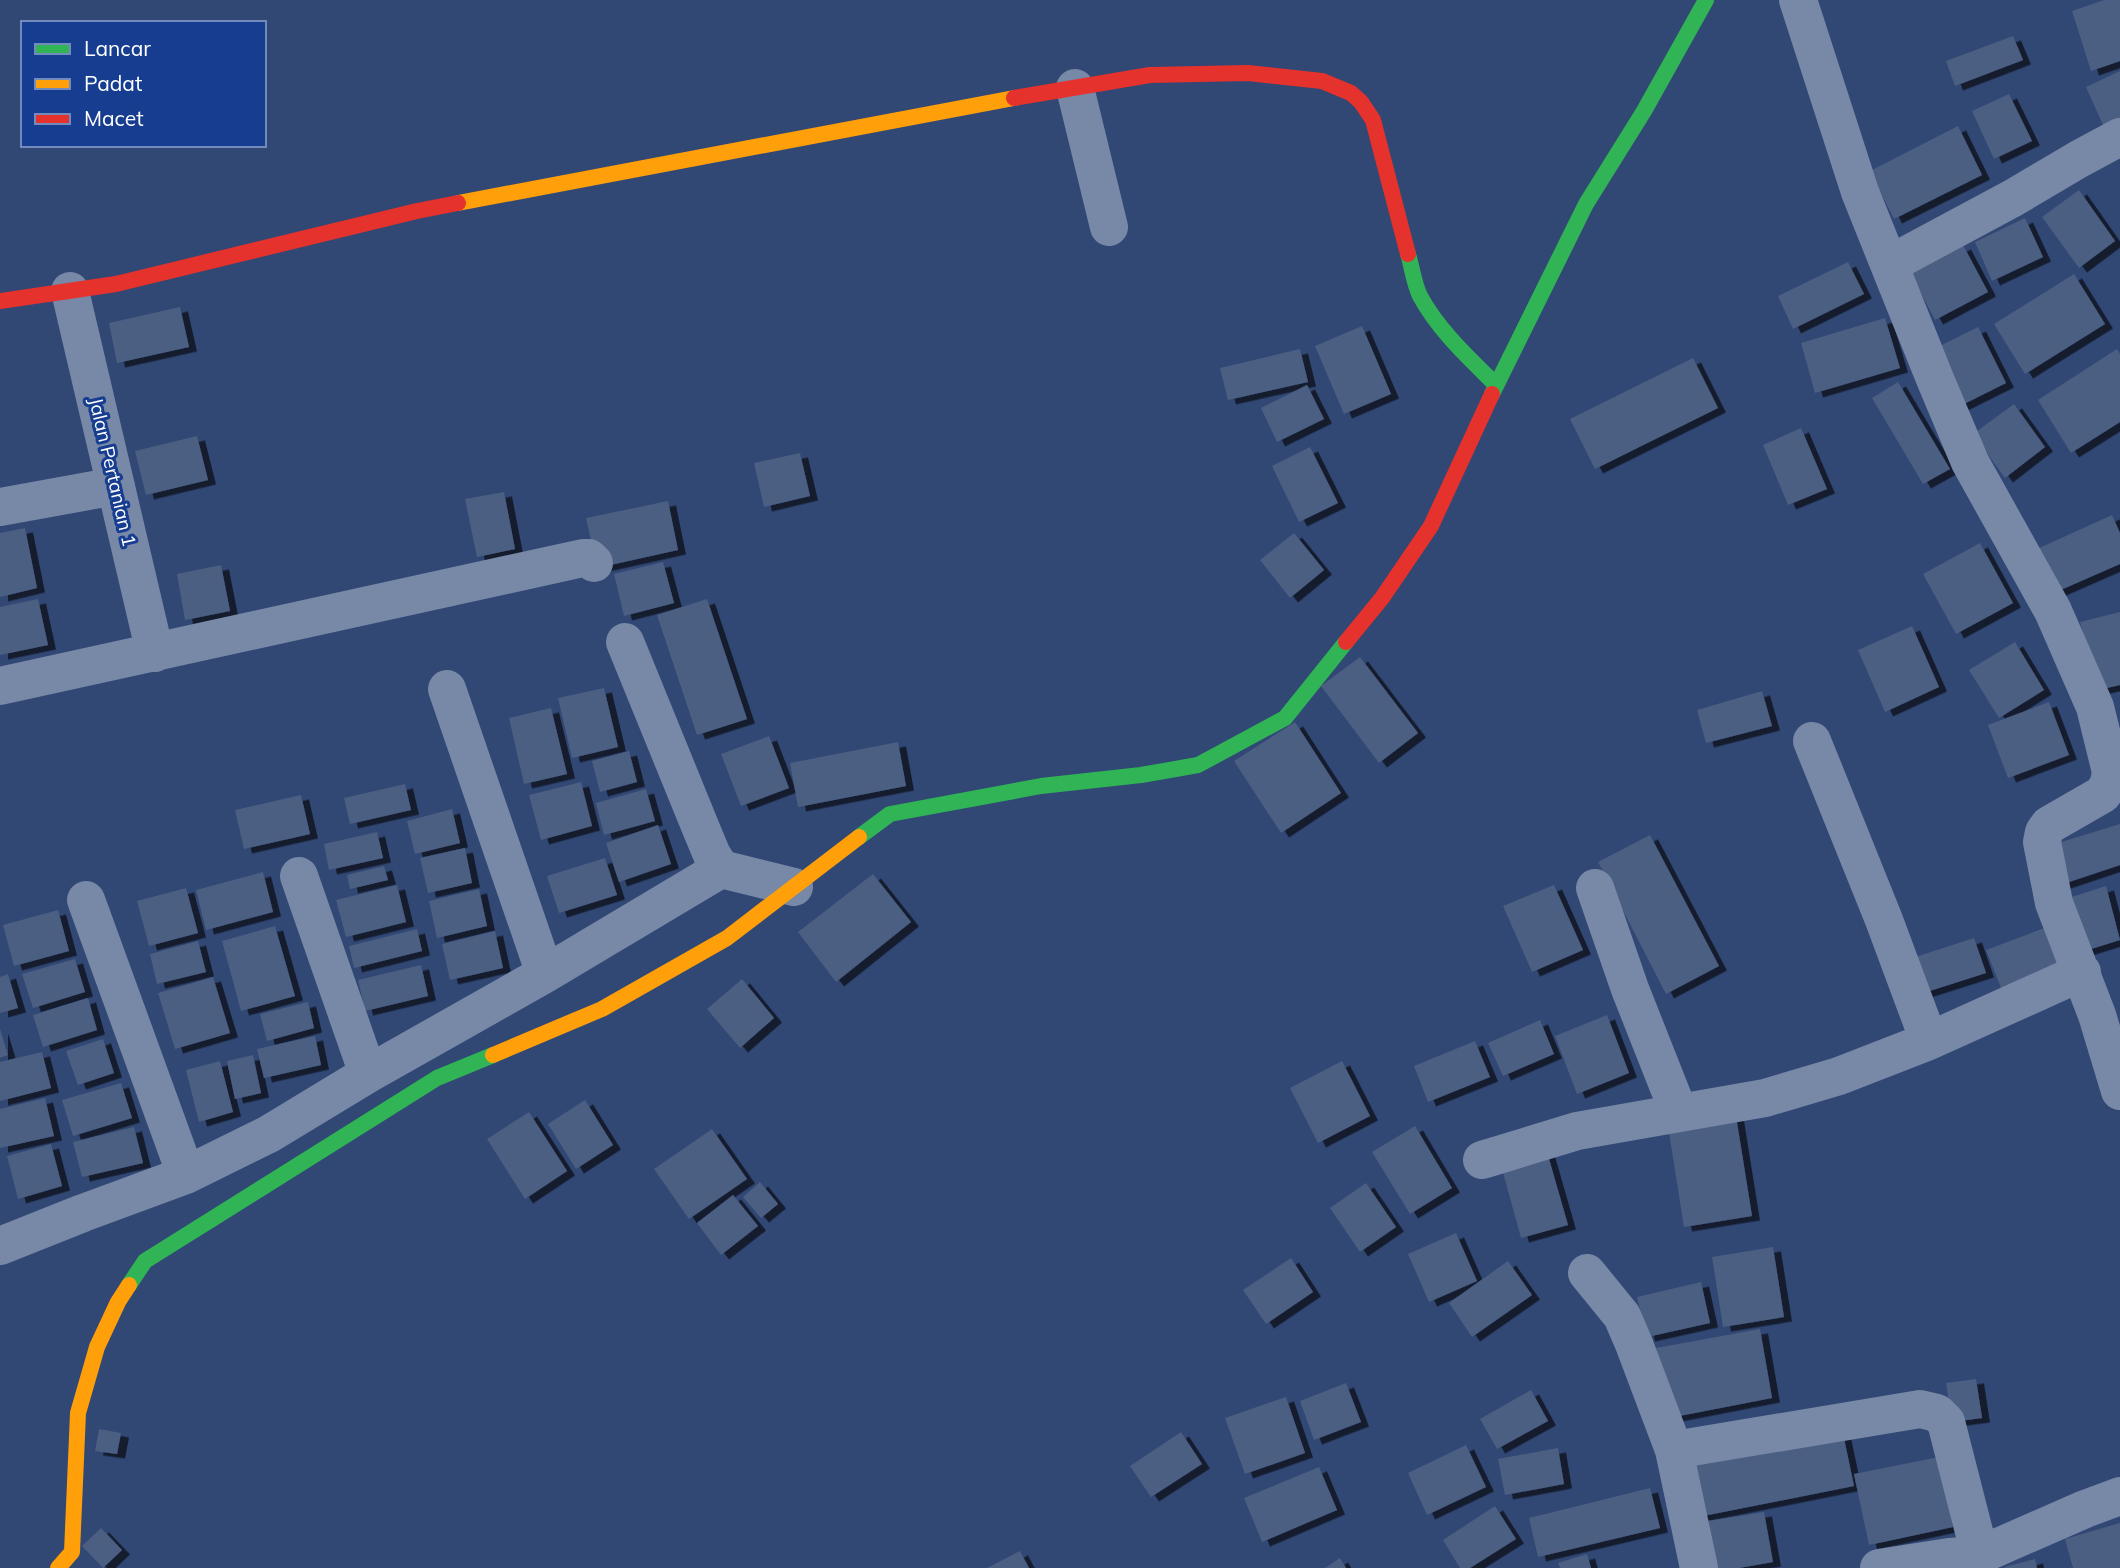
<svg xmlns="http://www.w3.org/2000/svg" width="2120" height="1568" font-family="Mulish,sans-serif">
	<defs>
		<filter id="shadow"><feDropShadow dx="8" dy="4.5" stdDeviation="0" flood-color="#0009"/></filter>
	</defs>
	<rect width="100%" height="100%" fill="#314774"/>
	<!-- building -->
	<path fill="#4c5e82" filter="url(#shadow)" d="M2104,0H2120V61L2091,71L2072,11Z
		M2013,36L2023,60L1955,86L1946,61Z
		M2120,71V128L2107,134L2086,87Z
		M2009,94L2032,141L1994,159L1972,111Z
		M1958,126L1982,175L1894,219L1870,171Z
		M2079,190L2115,241L2079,268L2042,217Z
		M2025,218L2043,257L1992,281L1975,242Z
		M1963,245L1988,292L1935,320L1910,272Z
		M1848,262L1864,294L1793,329L1778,296Z
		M2074,274L2105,324L2025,374L1994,324Z
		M180,307L189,347L117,363L109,323Z
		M1885,318L1900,368L1815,393L1801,343Z
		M1362,326L1391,394L1344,414L1315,346Z
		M1978,327L2006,383L1958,407L1930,351Z
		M1300,349L1308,382L1228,400L1220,368Z
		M2117,349L2120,354V422L2071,453L2038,400Z
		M1693,358L1718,408L1595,469L1570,419Z
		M1898,382L1950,469L1923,484L1872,398Z
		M1307,385L1324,419L1277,442L1261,408Z
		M2014,404L2045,447L2005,478L1973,434Z
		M1801,428L1827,489L1788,505L1763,445Z
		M197,436L208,480L146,495L135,451Z
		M1310,447L1338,503L1299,522L1272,466Z
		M800,453L810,496L764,507L754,463Z
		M504,492L515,549L477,557L465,499Z
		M668,501L678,550L597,568L586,518Z
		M2112,515L2120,533V564L2056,592L2037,549Z
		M25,528L37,588L0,597V533Z
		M1294,533L1324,570L1290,598L1260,560Z
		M1980,543L2013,603L1956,634L1923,574Z
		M663,562L674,603L624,616L614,574Z
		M221,565L230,611L185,620L177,574Z
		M38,599L48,645L0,655V607Z
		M707,599L747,719L697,735L657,615Z
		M2120,612V685L2098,690L2080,622Z
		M1912,626L1939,687L1885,712L1858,650Z
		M2015,642L2044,690L1999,718L1969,670Z
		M1360,657L1418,733L1379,763L1321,686Z
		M604,688L618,747L572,758L558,698Z
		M1762,691L1772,726L1706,743L1697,710Z
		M2049,702L2069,755L2008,778L1988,725Z
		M551,708L567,774L524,784L509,718Z
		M1295,722L1341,793L1281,833L1234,761Z
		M769,736L789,788L741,806L721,754Z
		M898,742L906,786L798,807L790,763Z
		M629,751L637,782L600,792L592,761Z
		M581,782L592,826L541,840L529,795Z
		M405,784L411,810L350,824L344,798Z
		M646,789L655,821L604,835L596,803Z
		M301,795L310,834L244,849L235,810Z
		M452,809L460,843L415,854L407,821Z
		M2120,824V865L2057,886L2045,847Z
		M658,825L671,864L619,882L606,843Z
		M377,832L383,858L329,870L324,844Z
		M1650,835L1719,966L1666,994L1598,862Z
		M465,848L472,883L428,893L420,858Z
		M605,858L617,895L559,913L547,876Z
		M384,866L388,880L350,889L347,875Z
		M263,872L273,912L206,930L196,890Z
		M873,874L911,922L836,982L798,932Z
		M397,885L406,922L346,937L336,900Z
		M1554,885L1583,950L1532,972L1503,906Z
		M2106,886L2120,940L2075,954L2059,901Z
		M186,888L198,933L149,946L137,901Z
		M479,889L487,926L437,938L429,901Z
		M58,910L69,951L14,966L3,925Z
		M275,926L295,996L241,1011L222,941Z
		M2047,927L2063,970L2003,993L1986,950Z
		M417,929L422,951L354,968L349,946Z
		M495,931L503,968L450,980L442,944Z
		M1974,938L1986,973L1914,996L1903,961Z
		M198,941L206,972L157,984L150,954Z
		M75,959L85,992L33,1008L22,974Z
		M421,965L428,996L365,1011L358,980Z
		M8,974L18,1008L0,1013V977Z
		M213,977L230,1033L175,1049L158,993Z
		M742,979L774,1018L740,1048L707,1009Z
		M88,998L97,1030L43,1047L33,1015Z
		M308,1002L314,1028L267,1041L260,1014Z
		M1607,1015L1629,1073L1577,1094L1555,1036Z
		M1540,1020L1554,1054L1503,1076L1488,1043Z
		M0,1029L8,1055L0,1058Z
		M315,1036L321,1065L264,1078L257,1049Z
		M103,1039L114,1073L78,1085L66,1051Z
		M1475,1041L1490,1077L1428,1102L1414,1066Z
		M42,1052L51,1088L0,1101V1062Z
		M253,1055L261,1093L235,1099L227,1061Z
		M220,1061L233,1112L199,1122L186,1070Z
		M1342,1061L1370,1116L1318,1143L1290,1088Z
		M121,1083L132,1118L73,1136L62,1100Z
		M45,1098L54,1136L0,1148V1109Z
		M585,1100L613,1145L576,1169L548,1124Z
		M1735,1110L1752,1216L1684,1227L1667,1120Z
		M529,1112L567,1171L525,1199L487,1139Z
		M1415,1126L1452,1188L1410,1214L1372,1152Z
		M134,1127L143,1163L82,1177L73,1142Z
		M712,1129L747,1179L689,1219L654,1169Z
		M51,1144L62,1186L18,1199L7,1156Z
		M1545,1145L1568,1225L1521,1238L1499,1158Z
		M760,1182L778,1204L761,1218L743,1197Z
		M1366,1183L1396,1227L1360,1252L1330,1208Z
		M733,1195L758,1226L721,1255L697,1223Z
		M1456,1233L1477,1281L1429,1302L1408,1254Z
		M1773,1247L1784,1317L1723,1327L1712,1257Z
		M1291,1258L1313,1292L1266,1324L1243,1290Z
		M1508,1261L1532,1295L1472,1337L1449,1303Z
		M1701,1282L1710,1323L1647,1337L1637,1297Z
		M1760,1329L1772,1398L1669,1418L1656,1348Z
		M1976,1379L1982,1418L1952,1422L1946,1383Z
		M1346,1383L1361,1422L1314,1440L1300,1401Z
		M1531,1390L1548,1421L1497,1449L1480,1419Z
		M1286,1397L1305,1453L1245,1474L1225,1418Z
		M1841,1424L1854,1486L1693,1518L1681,1454Z
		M99,1429L121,1433L117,1454L95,1451Z
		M1181,1432L1202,1464L1151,1497L1130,1466Z
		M1466,1445L1486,1487L1427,1515L1408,1473Z
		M1558,1448L1564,1484L1505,1495L1498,1459Z
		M1939,1457L1953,1527L1869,1545L1854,1474Z
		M1319,1467L1337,1510L1262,1542L1244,1498Z
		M1650,1488L1660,1528L1538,1557L1529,1518Z
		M1495,1506L1516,1539L1470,1568H1460L1443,1540Z
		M1764,1512L1773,1562L1739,1568H1716L1708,1521Z
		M2120,1523V1568H2073L2065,1539Z
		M101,1528L122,1550L103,1568L82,1546Z
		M1020,1551L1029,1568H987Z
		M1587,1554L1591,1568H1560L1558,1563Z
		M1340,1558L1346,1568H1325Z
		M2035,1559L2037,1568H2005V1567Z"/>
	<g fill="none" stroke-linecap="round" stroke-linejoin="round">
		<!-- street -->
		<path stroke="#7888a7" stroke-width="38" d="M1798,0L1860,192L1935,379L1970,462L2053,611L2095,707L2111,772L2109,783L2103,794L2049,825L2044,832L2042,842L2054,903L2097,1015L2120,1091
			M1075,88L1109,227
			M1890,264L2013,198L2079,159L2120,137
			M70,291L155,653
			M0,507L116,486
			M0,686L583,558H589L594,563
			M447,689L545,974
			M1812,741L1884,920L1929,1041
			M721,869L794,887
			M299,876L368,1074
			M1595,888L1630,989L1679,1113
			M86,900L186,1175
			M1482,1160L1577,1131L1765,1098L1839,1076L1929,1041L2082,972
			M0,1246L83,1213L186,1175L269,1134L368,1074L545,974L721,869L712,855L702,831L625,642
			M1587,1273L1622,1316L1634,1344L1674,1450L1699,1568
			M1674,1450L1920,1409L1937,1413L1946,1422L1980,1555L1949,1557L1879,1568
			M1968,1568L1980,1555L2085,1509L2120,1496"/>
		<!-- fast -->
		<path stroke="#30b455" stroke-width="16" d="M1408,254C1412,267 1414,284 1420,296C1439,331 1469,358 1496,385
			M1492,394L1586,204L1644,111L1706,0
			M859,837L890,814L1041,786L1141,775L1198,765L1285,718L1346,642
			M129,1285L145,1261L437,1078L493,1055"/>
		<!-- slow -->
		<path stroke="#ff9f0a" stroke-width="16" d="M458,203L1014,98
			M493,1055L602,1009L727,938L859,837
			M58,1568L72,1552L78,1413L97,1347L118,1302L129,1285"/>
		<!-- jam -->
		<path stroke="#e5322d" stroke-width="16" d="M1014,98L1150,75L1248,73L1322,81L1351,93L1361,102L1373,120L1408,254
			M0,301L116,284L417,211L458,203
			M1346,642L1382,598L1431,526L1492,394"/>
	</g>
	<g text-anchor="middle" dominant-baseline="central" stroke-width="6" stroke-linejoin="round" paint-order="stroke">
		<!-- street labels -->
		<g font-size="19" fill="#fff" stroke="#163d8f">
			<text transform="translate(113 472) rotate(77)">Jalan Pertanian 1</text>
		</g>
	</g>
	<!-- legend -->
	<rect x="21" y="21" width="245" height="126" fill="#163d8f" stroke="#738bbc" stroke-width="2"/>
	<rect x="35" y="44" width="35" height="10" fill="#30b455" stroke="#738bbc" stroke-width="2"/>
	<text x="84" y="56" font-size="21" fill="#ffffff">Lancar</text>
	<rect x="35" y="79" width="35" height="10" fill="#ff9f0a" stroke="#738bbc" stroke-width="2"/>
	<text x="84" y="91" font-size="21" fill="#ffffff">Padat</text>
	<rect x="35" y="114" width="35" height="10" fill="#e5322d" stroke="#738bbc" stroke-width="2"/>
	<text x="84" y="126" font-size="21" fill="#ffffff">Macet</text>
</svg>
